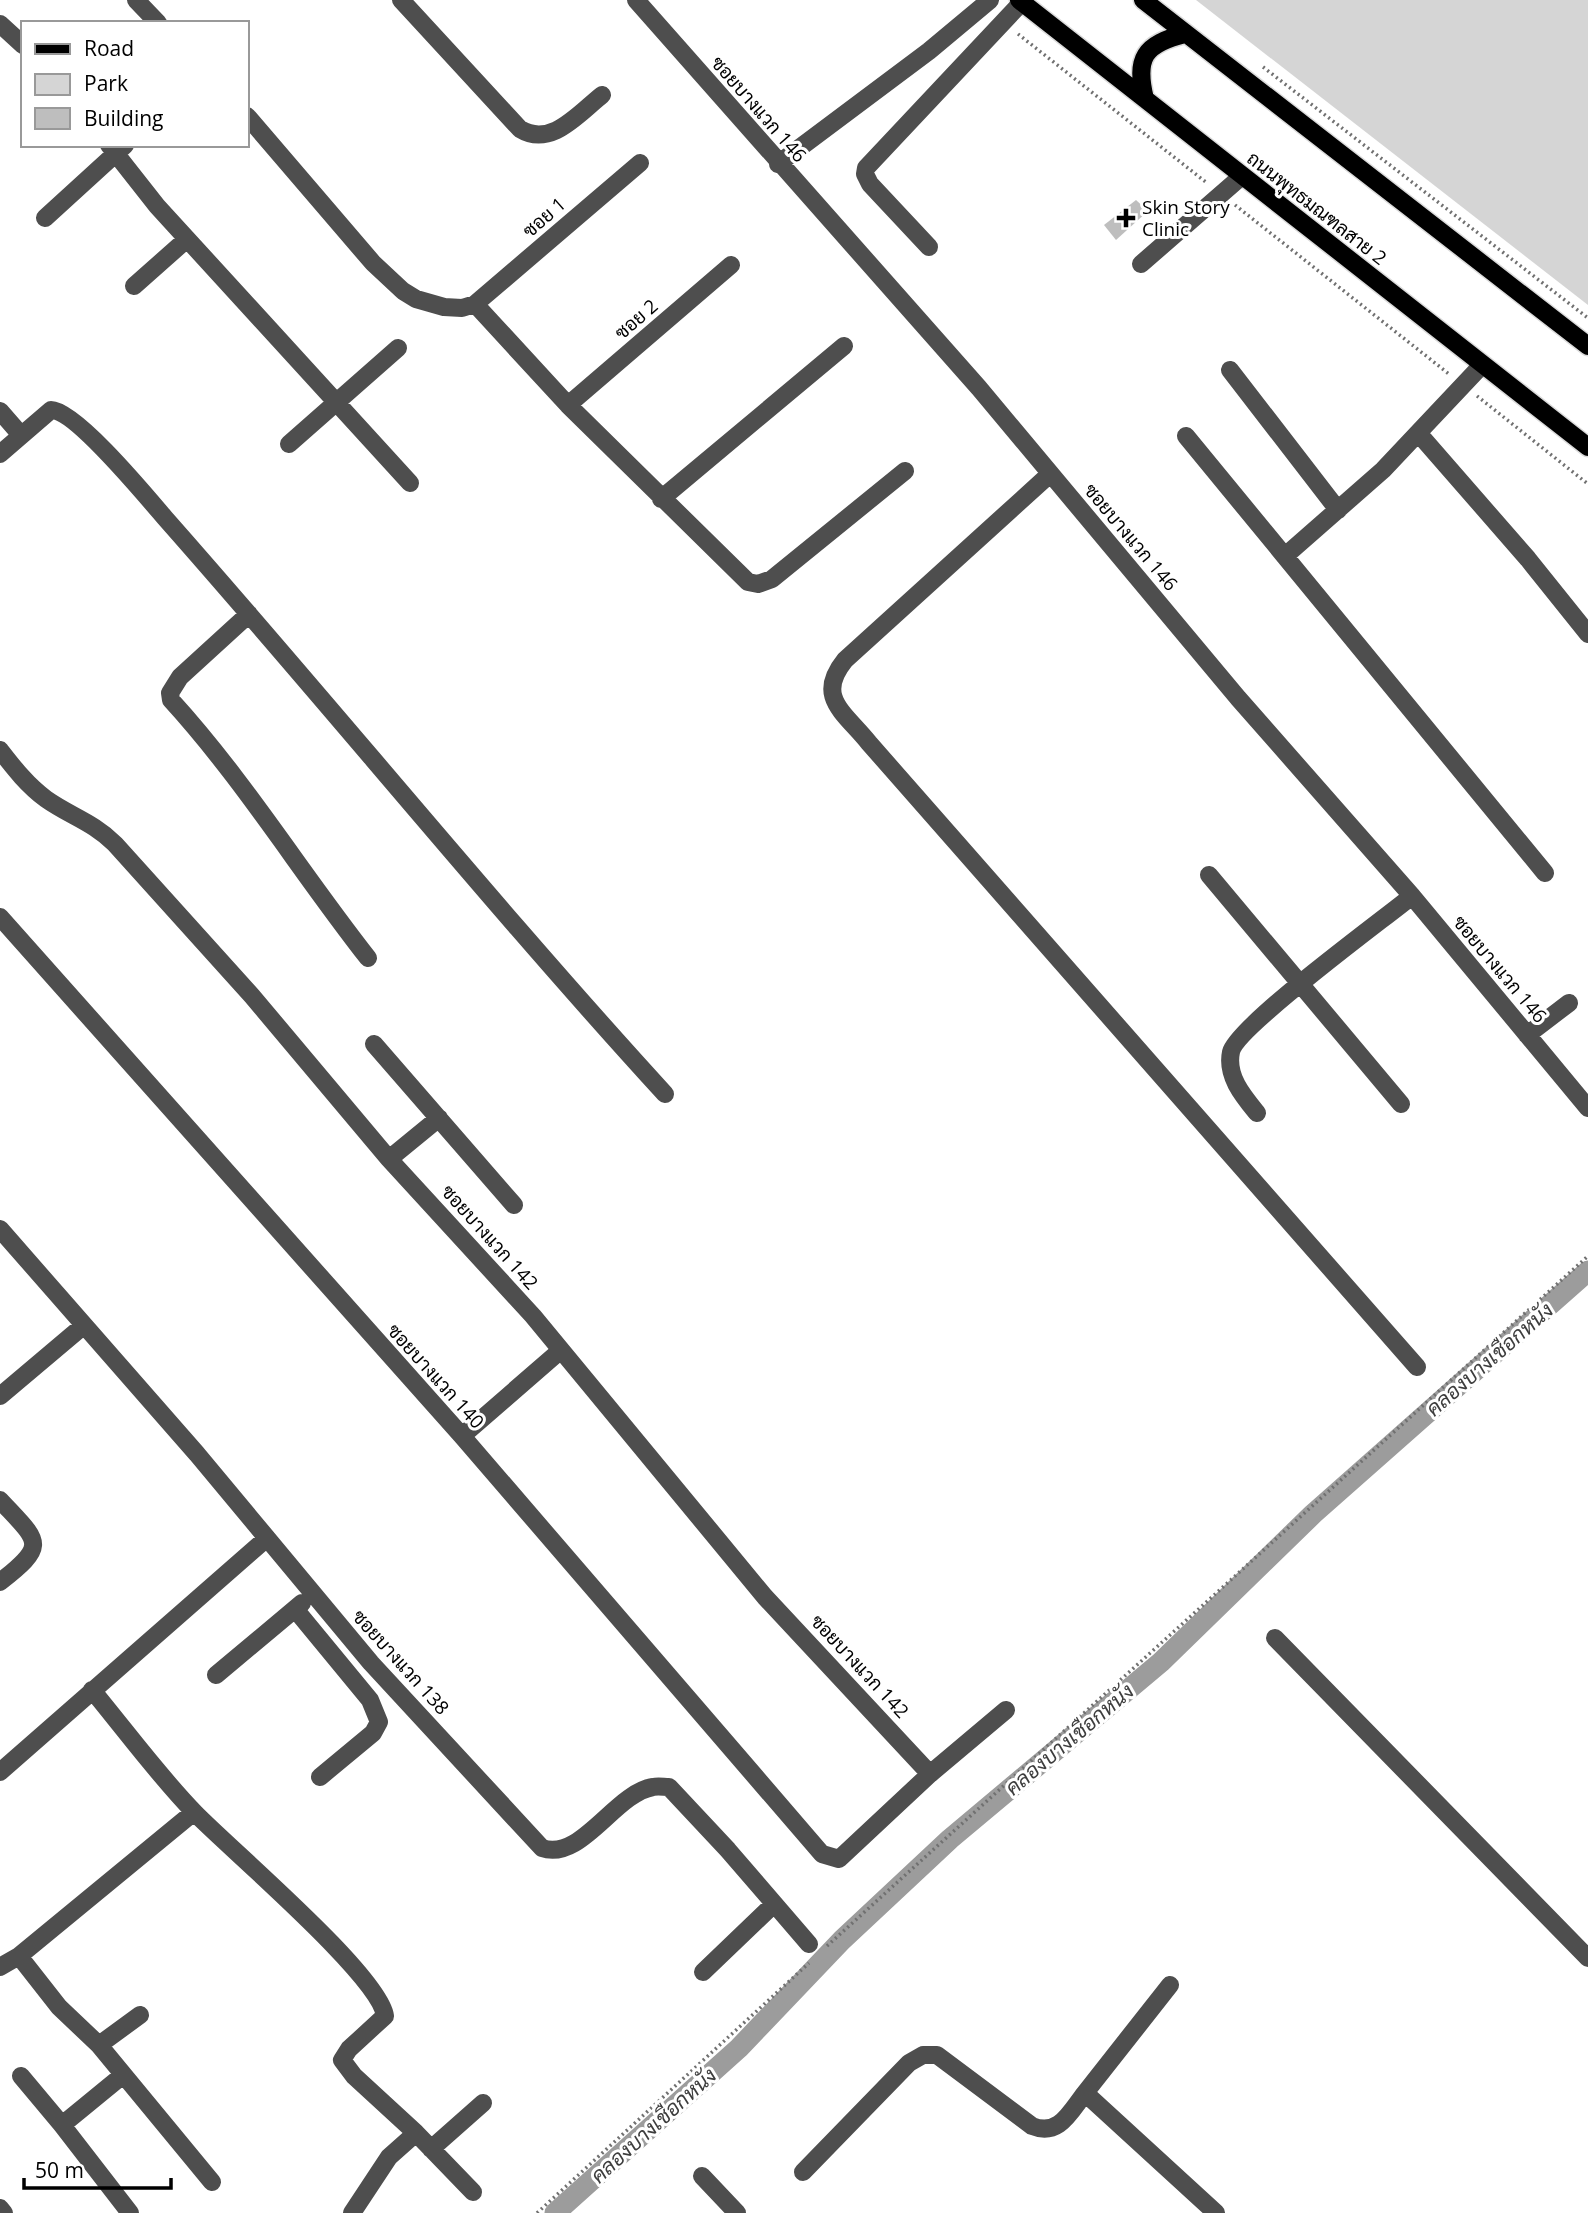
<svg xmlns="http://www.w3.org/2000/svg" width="1588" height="2213" font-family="'Open Sans',Sarabun,sans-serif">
	<rect width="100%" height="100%" fill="#fff"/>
	<!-- green -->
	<path fill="#d5d5d5" d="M1196,0H1588V305Z"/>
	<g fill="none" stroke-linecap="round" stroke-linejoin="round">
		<!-- canal -->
		<path stroke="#9c9c9c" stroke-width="21" d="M555,2213L739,2048L842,1940L950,1839L1161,1662L1313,1514L1588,1271"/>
	</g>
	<!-- building -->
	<path fill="#bebebe" d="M1136,200L1148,211L1116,240L1104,225Z"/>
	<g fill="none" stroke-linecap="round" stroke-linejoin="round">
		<defs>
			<path id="major" d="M1019,0L1588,447
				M1143,0L1588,346
				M1145,99C1135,58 1144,44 1185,34"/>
		</defs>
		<!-- major casing -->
		<use href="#major" stroke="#dbdbdb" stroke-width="21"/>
		<!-- path -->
		<path stroke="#707070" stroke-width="3.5" stroke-dasharray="2 3.5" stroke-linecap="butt" d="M1018,34L1207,183
			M1263,67L1588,318
			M1235,205L1449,374
			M1477,396L1588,484
			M827,1946L1588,1256
			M537,2213L809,1963"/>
		<!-- minor -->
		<path stroke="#4e4e4e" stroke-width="18" d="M136,0L158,23
			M401,0L520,129C551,148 578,114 602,95
			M636,0L979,388L1238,698L1412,896L1588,1108
			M0,24L23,45
			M247,116L373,263L403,291L416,299L444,307L462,308L475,304L640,163
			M109,145L157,206L410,483
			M778,164L929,51L990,0
			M45,218L125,145
			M929,247L870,184L865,174L866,168L1022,2
			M1141,264L1242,176
			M134,286L187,239
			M475,304L568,405L748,582L758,584L772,579L905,471
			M1230,370L1338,510
			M568,405L731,265
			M0,411L20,434
			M1419,434L1528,559L1588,634
			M1186,436L1545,873
			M289,444L398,348
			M0,454L51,410C75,410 147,497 165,518C333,708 493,906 665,1094
			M1050,474L845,660C815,697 844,712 869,743L1417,1367
			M661,499L844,346
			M1285,556L1383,470L1482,365
			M249,614L180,677L170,693L171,700C244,780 301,873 368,958
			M0,750C14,768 27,785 46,799C70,816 93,822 115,844L252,996L389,1159L533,1316L765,1597L930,1774
			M1209,875L1401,1104
			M0,917L462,1436L822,1854L839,1859L930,1774L1006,1710
			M1527,1035L1569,1003
			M374,1044L514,1205
			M1257,1113C1243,1096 1226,1076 1231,1052C1236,1027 1384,919 1412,896
			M389,1159L439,1118
			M0,1229L197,1454L371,1663L542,1848C581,1862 615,1793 653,1787C658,1786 664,1787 669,1787L728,1850L809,1944
			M0,1396L83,1326
			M462,1436L561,1350
			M0,1500C39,1542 49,1544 0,1582
			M295,1609L370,1700L379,1722L373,1733L320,1777
			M1275,1638L1588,1958
			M216,1675L302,1603
			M92,1690C126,1731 158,1775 195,1813C231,1850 380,1976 385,2016L349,2049L342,2060L354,2076L416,2133L389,2157L352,2213
			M0,1772L267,1538
			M19,1956L59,2007L99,2045L212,2182
			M0,1967L19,1956L194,1812
			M703,1972L774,1904
			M99,2045L140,2015
			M123,2075L62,2125L130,2213
			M21,2076L62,2125
			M1085,2093L1170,1985
			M416,2133L473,2192
			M431,2149L483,2103
			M803,2172L909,2063L923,2055H937L1032,2126C1059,2137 1070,2112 1085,2093L1216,2213
			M702,2176L737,2213
			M0,2208L4,2213"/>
		<!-- major -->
		<use href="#major" stroke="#000" stroke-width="18"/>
	</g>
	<!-- markers -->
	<path fill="#000" stroke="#fff" stroke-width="2.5" d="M1122.5 207.5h7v7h7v7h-7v7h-7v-7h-7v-7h7z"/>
	<g text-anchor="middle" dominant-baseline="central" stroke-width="6" stroke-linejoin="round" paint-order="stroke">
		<!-- street labels -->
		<g font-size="19" fill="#000" stroke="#fff">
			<text transform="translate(759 109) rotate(49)">ซอยบางแวก 146</text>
			<text transform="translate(1317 208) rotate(38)">ถนนพุทธมณฑลสาย 2</text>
			<text transform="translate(544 217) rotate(-41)">ซอย 1</text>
			<text transform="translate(636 319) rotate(-41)">ซอย 2</text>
			<text transform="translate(1131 537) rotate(50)">ซอยบางแวก 146</text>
			<text transform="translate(1500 969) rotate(50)">ซอยบางแวก 146</text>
			<text transform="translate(490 1237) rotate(48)">ซอยบางแวก 142</text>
			<text transform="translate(436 1376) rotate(48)">ซอยบางแวก 140</text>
			<text transform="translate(401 1662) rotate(48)">ซอยบางแวก 138</text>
			<text transform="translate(860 1666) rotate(47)">ซอยบางแวก 142</text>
		</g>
		<!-- poi labels -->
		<g font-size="19" fill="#000" stroke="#fff" text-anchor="start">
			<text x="1142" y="207">Skin Story<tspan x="1142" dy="22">Clinic</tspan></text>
		</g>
		<!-- water labels -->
		<g font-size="21" font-style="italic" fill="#3d3d3d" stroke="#fff">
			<text transform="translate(1489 1359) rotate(-41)">คลองบางเชือกหนัง</text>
			<text transform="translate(1069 1739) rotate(-40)">คลองบางเชือกหนัง</text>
			<text transform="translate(653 2125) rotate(-42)">คลองบางเชือกหนัง</text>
		</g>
	</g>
	<!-- legend -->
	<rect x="21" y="21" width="228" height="126" fill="#ffffff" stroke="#999999" stroke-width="2"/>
	<rect x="35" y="44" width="35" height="10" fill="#000000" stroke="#999999" stroke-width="2"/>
	<text x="84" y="56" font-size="21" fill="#000000">Road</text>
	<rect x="35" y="74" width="35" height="21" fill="#d5d5d5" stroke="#999999" stroke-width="2"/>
	<text x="84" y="91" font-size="21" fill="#000000">Park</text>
	<rect x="35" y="108" width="35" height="21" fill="#bebebe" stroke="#999999" stroke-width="2"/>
	<text x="84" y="126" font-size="21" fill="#000000">Building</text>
	<!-- scale -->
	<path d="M24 2178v10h147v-10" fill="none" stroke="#000000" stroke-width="3.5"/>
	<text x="35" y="2178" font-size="21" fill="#000000" stroke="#ffffff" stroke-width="5" paint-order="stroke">50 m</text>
</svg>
